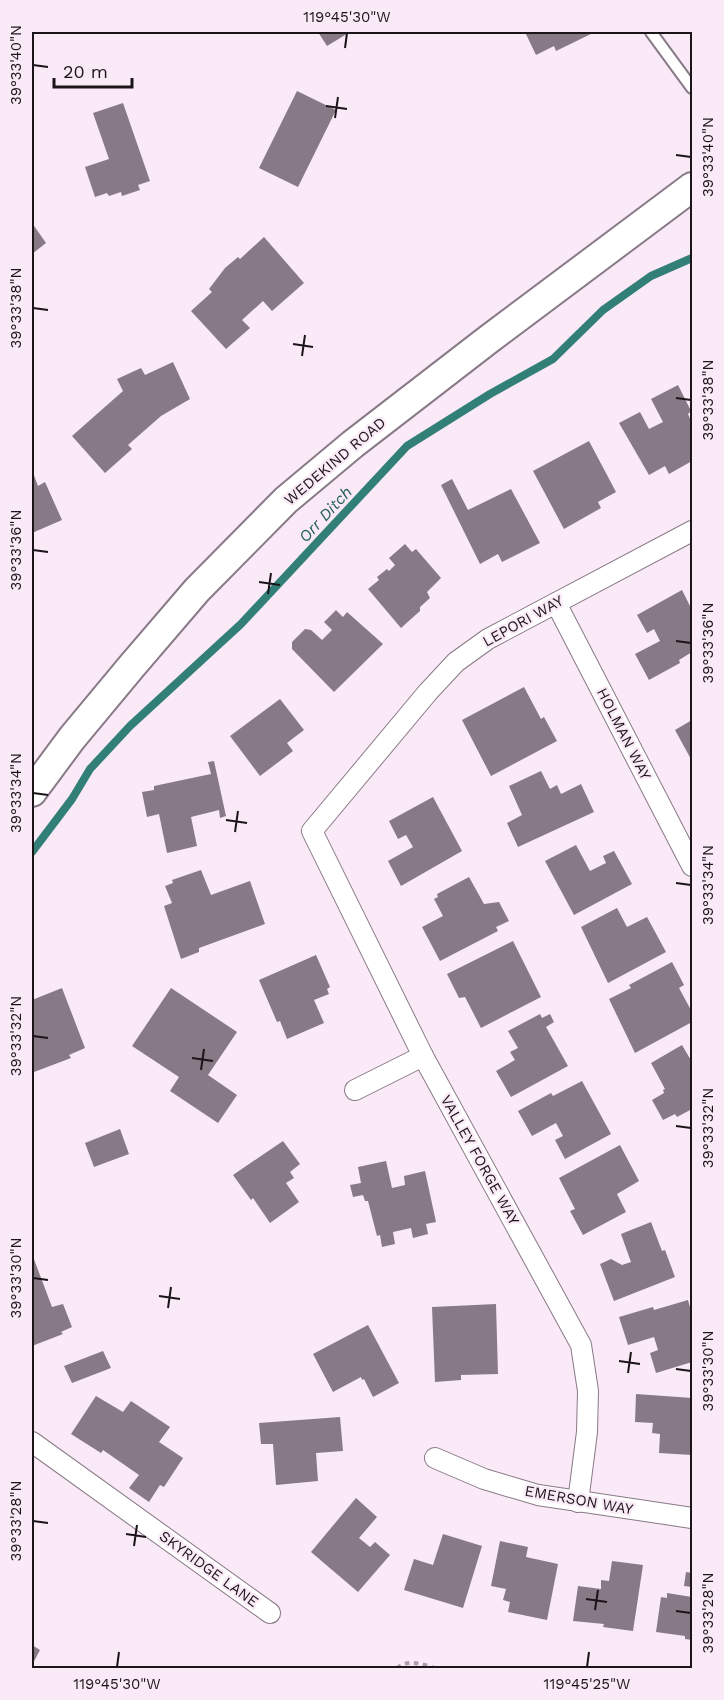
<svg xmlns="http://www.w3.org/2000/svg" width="724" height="1700" viewBox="0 0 724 1700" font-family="'Work Sans',sans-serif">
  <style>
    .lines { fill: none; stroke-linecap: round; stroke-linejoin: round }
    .stream { stroke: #327f78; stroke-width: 8 }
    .building { fill: #887986 }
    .lane-casing { stroke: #897a87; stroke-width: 14 }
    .street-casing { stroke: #897a87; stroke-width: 22 }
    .secondary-casing { stroke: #897a87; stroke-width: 32 }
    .path { stroke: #ab9ea9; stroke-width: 4; stroke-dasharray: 4.5 4.5; stroke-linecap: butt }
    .lane { stroke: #fff; stroke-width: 10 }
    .street { stroke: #fff; stroke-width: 20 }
    .secondary { stroke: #fff; stroke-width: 28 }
    .ticks { fill: none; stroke: #1b151a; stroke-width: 2 }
    .labels { text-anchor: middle; stroke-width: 4.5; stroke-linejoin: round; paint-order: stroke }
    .street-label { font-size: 15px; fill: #1b151a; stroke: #fae9f7 }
    .water-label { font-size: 16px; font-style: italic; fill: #215e57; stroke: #fae9f7 }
    .neatline { fill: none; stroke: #1b151a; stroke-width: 2 }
    .ticks-label { font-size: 15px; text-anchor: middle; fill: #1b151a }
  </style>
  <rect width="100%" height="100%" fill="#fae9f7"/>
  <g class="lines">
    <path class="stream" d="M32,852L72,799L90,769L130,726L241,624L407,446L490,394L553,359L603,310L651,276L692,258"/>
  </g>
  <g class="building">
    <path d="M318,32H350L327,46Z"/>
    <path d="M525,32H595L556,51L554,46L536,55Z"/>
    <path d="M297,91L336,110L298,187L259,168Z"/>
    <path d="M123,103L150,181L138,185L140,190L122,196L121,192L109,196L107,193L95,197L85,167L109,159L93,113Z"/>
    <path d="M32,223L46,243L32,254Z"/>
    <path d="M264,237L304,283L272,311L263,301L242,320L250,328L226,349L191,311L212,292L209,289L225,268L238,257L240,259Z"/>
    <path d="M173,362L190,399L161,416L128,445L132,449L105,473L72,436L123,391L117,379L141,368L145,375Z"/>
    <path d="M678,385L691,411L688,414L692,423V461L669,474L665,466L649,475L619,423L640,412L649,429L663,422L651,399Z"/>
    <path d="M589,441L616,492L598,502L601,508L564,529L533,471Z"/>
    <path d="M32,470L38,486L45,482L62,520L32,533Z"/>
    <path d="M452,479L468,510L511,489L540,543L502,562L498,554L480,564L441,485Z"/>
    <path d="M405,544L412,552L416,549L441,578L427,592L430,598L420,607V611L401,628L368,589L379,580L377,577L387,569L389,571L395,565L389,558Z"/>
    <path d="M682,590L692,610V652L679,660L680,663L649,680L635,654L660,641L654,629L647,633L637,615Z"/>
    <path d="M336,610L343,617L347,612L383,644L334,692L292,649V642L305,629L311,630L322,640L332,630L324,622Z"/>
    <path d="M524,687L541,719L544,717L557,741L491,776L462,720Z"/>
    <path d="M280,699L304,730L287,743L293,751L260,776L230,736Z"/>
    <path d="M692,720V761L675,730Z"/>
    <path d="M214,761L226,816L220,818L219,810L191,817L197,846L167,853L159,814L147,817L142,792L154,790V786L211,774L208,762Z"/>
    <path d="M541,771L550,789L557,785L561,794L581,784L594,812L518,847L507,823L522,815L509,786Z"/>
    <path d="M433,797L462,851L401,886L388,861L413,847L406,835L398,839L389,821Z"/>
    <path d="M576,845L590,871L606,863L603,856L614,851L632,884L574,915L545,861Z"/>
    <path d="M201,870L211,895L250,881L265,924L199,948V952L181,959L164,906L172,903L165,886L173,883L172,880Z"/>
    <path d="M469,877L484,904L499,902L509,921L496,927L498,931L440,961L422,927L443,916L434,899L438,897L437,894Z"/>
    <path d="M617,908L627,927L647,917L666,952L608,983L581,927Z"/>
    <path d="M513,941L541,997L481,1028L465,997L459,998L447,974Z"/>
    <path d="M316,955L330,987L327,989L329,994L314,1000L324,1023L287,1039L280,1021L277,1022L259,980Z"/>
    <path d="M672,962L684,985L679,988L692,1012V1022L635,1053L609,999L631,988L629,985Z"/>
    <path d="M62,988L85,1048L69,1055L71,1058L34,1072L33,1068H32V1000Z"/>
    <path d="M171,988L237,1032L208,1075L237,1095L218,1123L170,1091L179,1077L132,1046Z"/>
    <path d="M540,1014L542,1018L550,1014L554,1022L546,1027L568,1066L511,1097L496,1071L515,1060L510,1052L518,1048L508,1031Z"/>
    <path d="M682,1045L692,1062V1109L677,1117L675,1114L663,1120L652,1100L664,1093L663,1090L665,1089L651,1063Z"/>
    <path d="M582,1081L611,1134L565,1159L555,1140L563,1136L556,1123L532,1136L518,1111L551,1093L553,1096Z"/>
    <path d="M120,1129L129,1154L94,1167L85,1143Z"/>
    <path d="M283,1141L300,1164L290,1172L294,1178L286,1183L299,1202L270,1223L253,1198L251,1200L233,1175Z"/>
    <path d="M620,1145L639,1181L617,1194L626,1212L583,1235L570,1211L575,1209L559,1178Z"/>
    <path d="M386,1161L392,1188L405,1185L404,1176L425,1171L436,1222L426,1224L428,1234L413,1238L411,1228L393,1232L395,1244L382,1247L380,1235L377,1236L368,1201H365L363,1195L353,1197L350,1185L361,1183L358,1167Z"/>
    <path d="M651,1222L662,1251L665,1250L675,1277L614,1301L600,1264L611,1259L622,1265L631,1262L621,1234Z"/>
    <path d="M32,1254L52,1307L63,1304L72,1327L61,1332L63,1334L32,1346Z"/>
    <path d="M688,1300L692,1315V1362L656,1373L650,1353L658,1350L654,1337L628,1345L619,1317L653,1307L654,1310Z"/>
    <path d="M496,1304L498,1374L461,1375V1380L435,1382L432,1307Z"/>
    <path d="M368,1325L399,1383L373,1397L364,1379L362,1380L361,1377L333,1392L313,1354Z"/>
    <path d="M103,1351L111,1368L72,1383L64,1366Z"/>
    <path d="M636,1394L692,1398V1455L659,1453L660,1434L652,1433L653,1423L635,1422Z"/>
    <path d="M96,1396L123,1412L131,1401L170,1427L159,1442L183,1458L164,1487L160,1485L149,1502L129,1488L139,1475L103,1450L101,1453L71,1434Z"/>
    <path d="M340,1417L343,1451L316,1453L318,1481L276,1485L273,1444H261L259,1423Z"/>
    <path d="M356,1498L377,1517L359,1538L370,1547L375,1542L390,1555L358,1592L311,1552Z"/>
    <path d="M443,1534L482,1546L463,1608L404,1590L414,1559L433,1565Z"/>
    <path d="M500,1541L528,1547L526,1557L558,1564L547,1620L508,1612L510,1602L503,1600L506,1589L491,1586Z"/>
    <path d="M612,1561L643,1565L633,1631L603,1627L604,1624L573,1621L578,1586L601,1589V1580L609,1581Z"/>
    <path d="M686,1572L692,1573V1587L684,1586Z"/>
    <path d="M667,1593L692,1597V1640L685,1639V1636L656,1632L661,1597L667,1598Z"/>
    <path d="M32,1645L40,1650L32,1665Z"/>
  </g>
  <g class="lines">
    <g class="lane-casing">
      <path id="lane" d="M651,32L692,88"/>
    </g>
    <g class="street-casing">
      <g id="street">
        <path d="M556,603L692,866"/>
        <path d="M355,1090L423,1056"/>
        <path d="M32,1442L270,1613"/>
        <path d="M435,1458L484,1479L538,1495L692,1518"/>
        <path d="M578,1502L587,1432L588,1391L581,1345L423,1056L312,831L428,692L456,662L488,639L692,531"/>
      </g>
    </g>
    <g class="secondary-casing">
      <path id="secondary" d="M32,792L72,738L131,667L197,590L286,500L353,444L489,339L692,187"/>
    </g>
    <path class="path" d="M397,1668C408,1659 422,1664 434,1668"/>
    <use href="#lane" class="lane"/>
    <use href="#street" class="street"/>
    <use href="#secondary" class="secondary"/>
  </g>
  <path class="ticks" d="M345,48L347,33M33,65L48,67M326,106L347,109M335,118L338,97M676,155L691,157M33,308L48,310M293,344L313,347M302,356L305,335M676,398L691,400M33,550L48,552M259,582L280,585M268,594L271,573M676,641L691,643M33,793L48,795M226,820L247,823M235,832L238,811M676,883L691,885M33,1036L48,1038M192,1058L213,1061M201,1070L204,1049M676,1126L691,1128M33,1278L48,1280M159,1296L180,1299M168,1308L171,1287M619,1361L640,1364M676,1369L691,1371M628,1373L631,1352M33,1521L48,1523M126,1534L146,1537M134,1546L137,1525M586,1599L607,1602M595,1610L598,1590M676,1611L691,1613M117,1667L119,1652M587,1667L589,1652"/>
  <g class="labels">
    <g class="street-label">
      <text transform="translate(335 461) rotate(-40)" y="5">WEDEKIND ROAD</text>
      <text transform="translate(523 621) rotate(-29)" y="5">LEPORI WAY</text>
      <text transform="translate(624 734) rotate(63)" y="5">HOLMAN WAY</text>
      <text transform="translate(480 1160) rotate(61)" y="5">VALLEY FORGE WAY</text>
      <text transform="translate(579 1500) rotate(10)" y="5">EMERSON WAY</text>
      <text transform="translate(209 1569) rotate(36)" y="5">SKYRIDGE LANE</text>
    </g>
    <g class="water-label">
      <text transform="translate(325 514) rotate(-47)" y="6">Orr Ditch</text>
    </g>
  </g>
  <rect width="724" height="1700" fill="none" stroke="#fae9f7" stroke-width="66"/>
  <path d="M54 78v9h78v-9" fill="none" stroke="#1b151a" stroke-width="3"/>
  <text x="63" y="78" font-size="18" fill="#1b151a" stroke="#fae9f7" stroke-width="4.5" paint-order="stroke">20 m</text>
  <rect x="33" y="33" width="658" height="1634" class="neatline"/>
  <g class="ticks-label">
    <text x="347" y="22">119°45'30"W</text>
    <text transform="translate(16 65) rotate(-90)" y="5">39°33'40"N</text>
    <text transform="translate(708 157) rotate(-90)" y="5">39°33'40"N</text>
    <text transform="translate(16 308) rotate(-90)" y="5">39°33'38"N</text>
    <text transform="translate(708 400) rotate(-90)" y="5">39°33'38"N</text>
    <text transform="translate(16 550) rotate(-90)" y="5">39°33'36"N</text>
    <text transform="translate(708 643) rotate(-90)" y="5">39°33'36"N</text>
    <text transform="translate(16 793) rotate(-90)" y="5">39°33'34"N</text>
    <text transform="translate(708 885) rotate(-90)" y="5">39°33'34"N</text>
    <text transform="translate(16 1036) rotate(-90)" y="5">39°33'32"N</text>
    <text transform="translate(708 1128) rotate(-90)" y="5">39°33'32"N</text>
    <text transform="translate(16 1278) rotate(-90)" y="5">39°33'30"N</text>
    <text transform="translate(708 1371) rotate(-90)" y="5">39°33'30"N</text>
    <text transform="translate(16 1521) rotate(-90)" y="5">39°33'28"N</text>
    <text transform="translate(708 1613) rotate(-90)" y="5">39°33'28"N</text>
    <text x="117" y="1689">119°45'30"W</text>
    <text x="587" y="1689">119°45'25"W</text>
  </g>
</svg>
